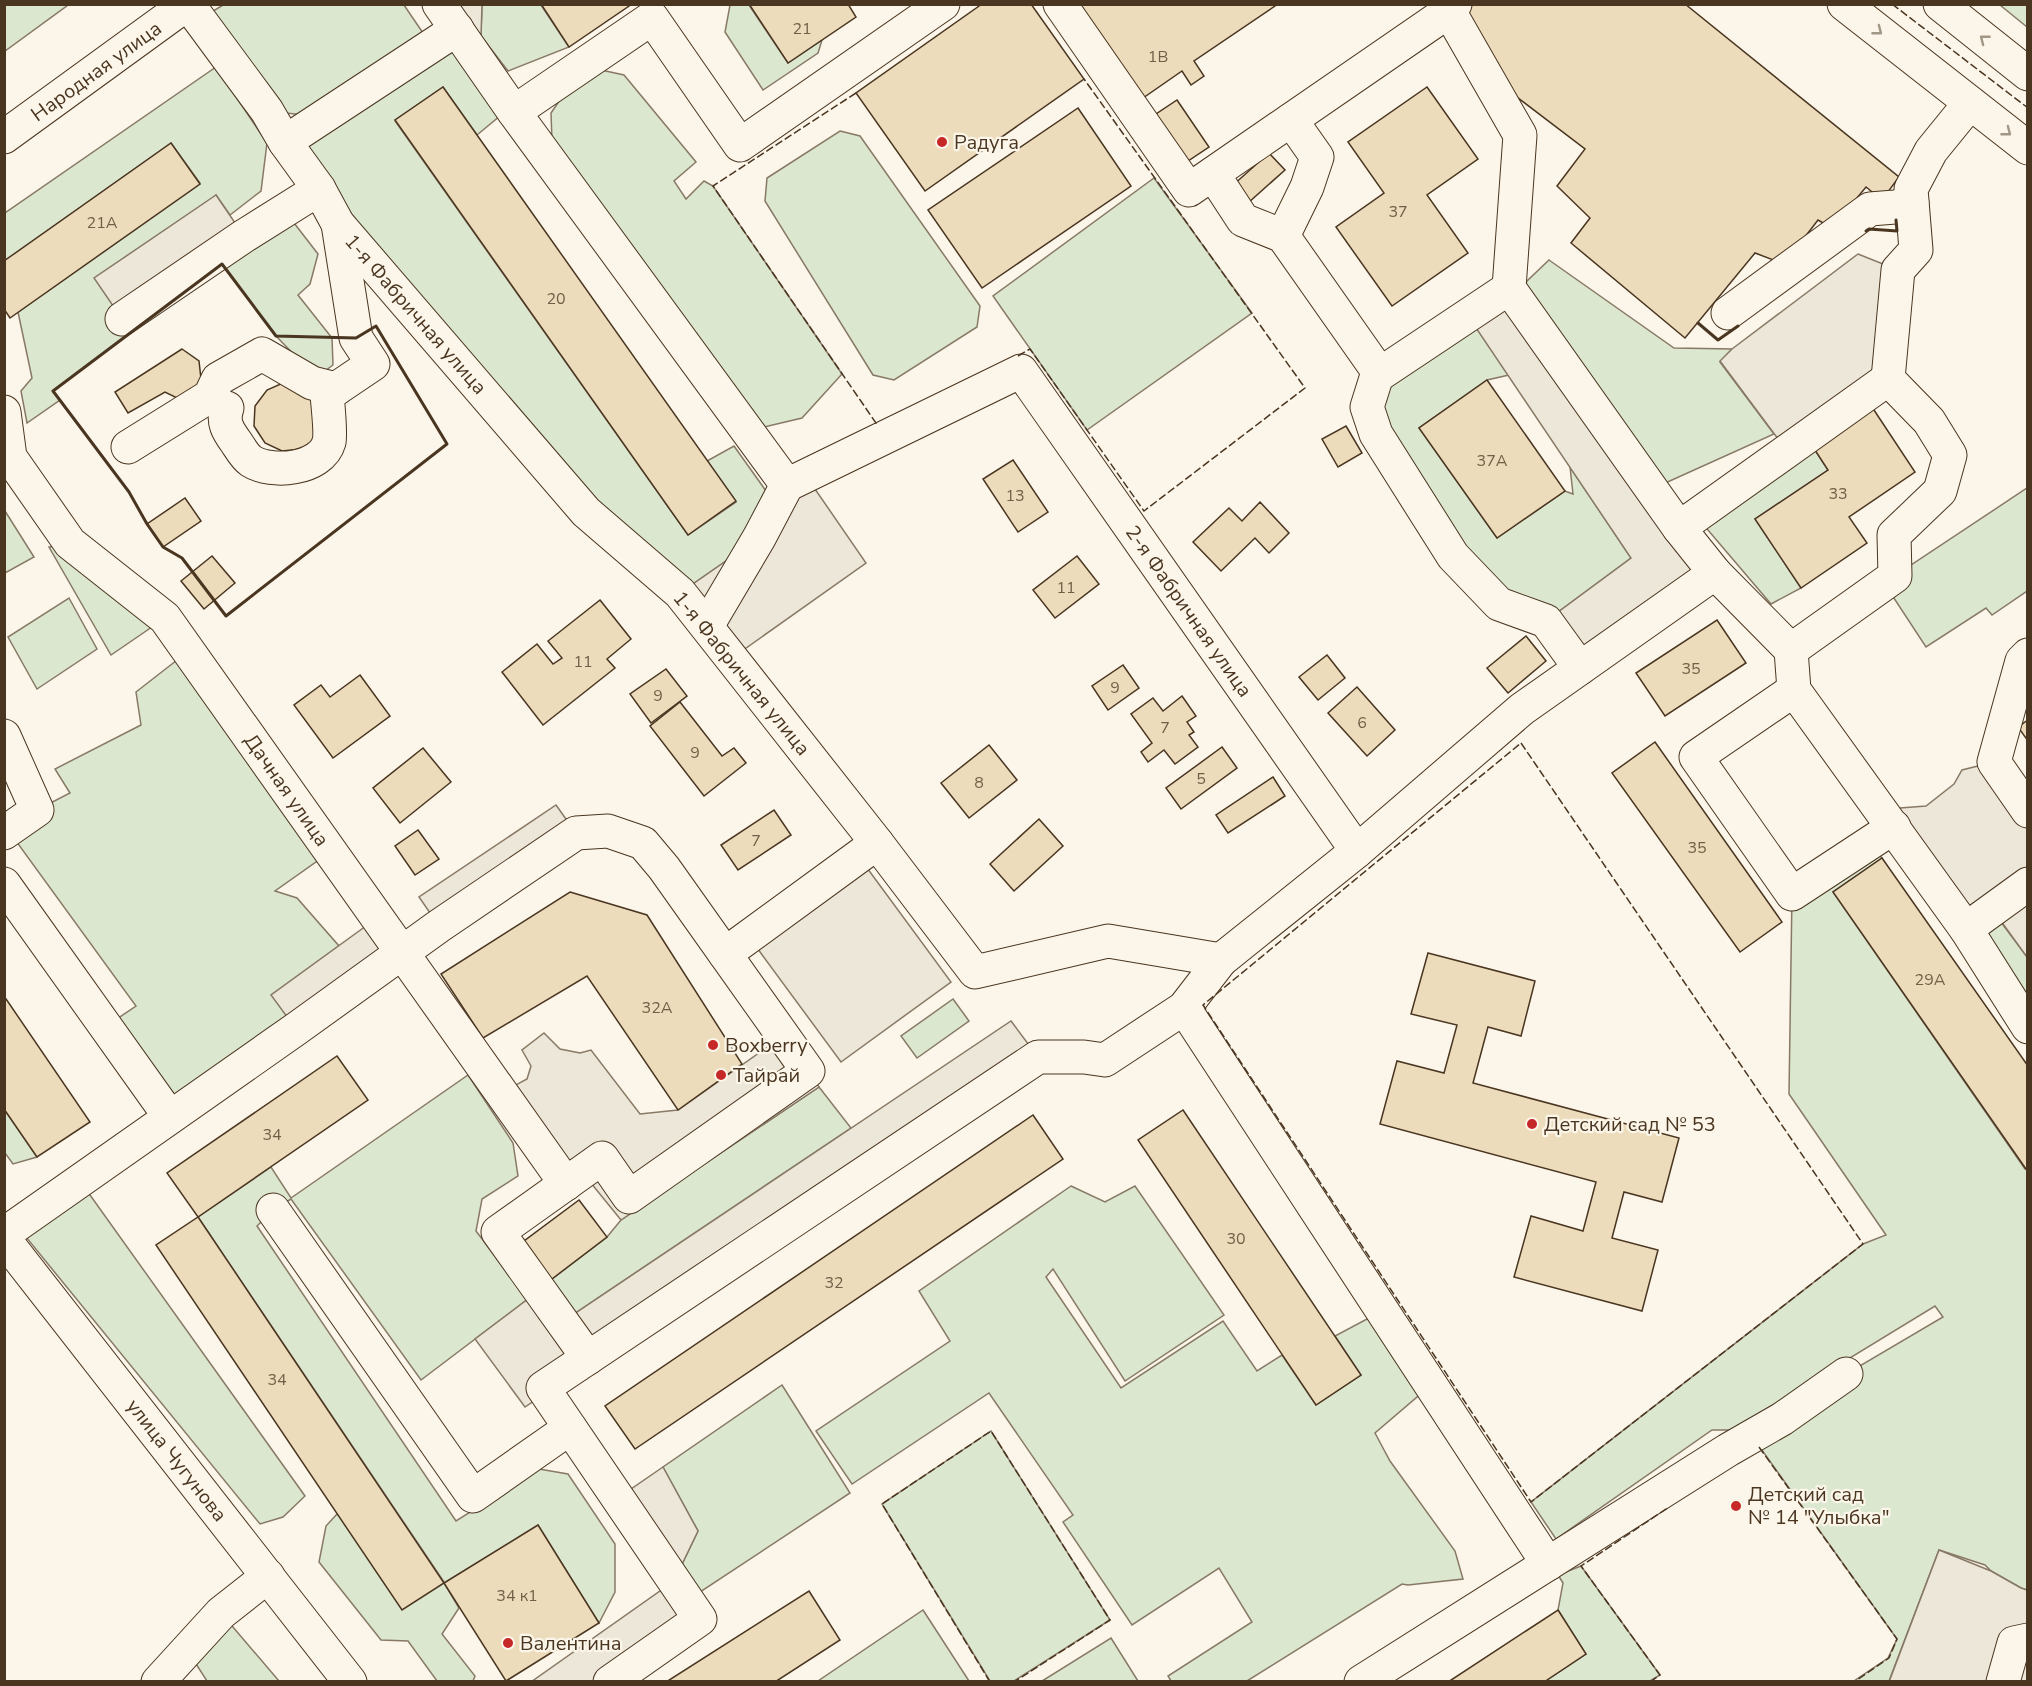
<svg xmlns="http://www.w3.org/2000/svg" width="2032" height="1686" viewBox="0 0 2032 1686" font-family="'Nunito Sans',sans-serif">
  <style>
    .green { fill: #dce7d0; stroke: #887966; stroke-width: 1.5 }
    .parking { fill: #ede7d9; stroke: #887966; stroke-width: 1.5 }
    .building { fill: #ecdcbc; stroke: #4a3520; stroke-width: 1.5 }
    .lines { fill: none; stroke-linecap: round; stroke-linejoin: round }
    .minor-casing { stroke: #4a3520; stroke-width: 35 }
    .major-casing { stroke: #4a3520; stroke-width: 35 }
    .minor { stroke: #fbf6e9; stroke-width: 33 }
    .major { stroke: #fbf6e9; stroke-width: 33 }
    .fence { stroke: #4a3520; stroke-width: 1.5; stroke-dasharray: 8 3; stroke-linecap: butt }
    .wall { stroke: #4a3520; stroke-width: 3 }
    .oneway { stroke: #a29684 }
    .poi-dot { fill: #c62828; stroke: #fbf6e9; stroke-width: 2 }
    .labels { text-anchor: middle; stroke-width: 4.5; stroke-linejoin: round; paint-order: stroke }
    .number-label { font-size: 16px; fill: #725f47 }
    .street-label { font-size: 20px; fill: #4a3520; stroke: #fbf6e9 }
    .poi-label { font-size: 20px; fill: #4a3520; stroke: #fbf6e9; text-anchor: start }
  </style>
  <rect width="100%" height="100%" fill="#fbf6e9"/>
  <g class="green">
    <path d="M5,4H68V5L5,51Z"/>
    <path d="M223,5H404L423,33L445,37L501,115L477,135L443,87L395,121L688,535L736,502L707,461L734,446L776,505L759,538L680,593L586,512L285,142L324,117L267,111L200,19Z"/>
    <path d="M482,5H541L569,47L508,71L481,36Z"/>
    <path d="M730,5H749L788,63L822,40L818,53L763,90L725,32Z"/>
    <path d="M2000,5H2027V27Z"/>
    <path d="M216,67L267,143L261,191L230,215L216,195L122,319L130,333L53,391L60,400L27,423L21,391L32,378L18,312L200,183L171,143L5,261V213Z"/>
    <path d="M601,70L624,75L696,162L674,181L686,199L704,181L713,186L842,374L802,418L747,431L552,141L551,113L564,94Z"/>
    <path d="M840,131L860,136L980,306L977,327L894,380L873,375L765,201L767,178Z"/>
    <path d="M1154,178L1252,313L1087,430L993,296Z"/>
    <path d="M284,210L318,254L310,284L298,295L332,338L333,365L322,373L310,371L276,336L222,264Z"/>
    <path d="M1549,260L1674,348L1732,349L1720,362L1774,434L1652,489L1518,301L1527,281Z"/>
    <path d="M1468,315L1509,375L1487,380L1419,428L1497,538L1565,491L1573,494L1570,467L1631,558L1546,621L1499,604L1376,434L1378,372Z"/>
    <path d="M1813,447L1828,470L1755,519L1801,588L1771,604L1696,516Z"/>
    <path d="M2027,488V591L1992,615L1986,608L1926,647L1884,583Z"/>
    <path d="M5,511L34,557L5,573H4Z"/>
    <path d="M70,543L165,618L111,655L49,547Z"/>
    <path d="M69,598L97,649L37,689L8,637Z"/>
    <path d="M181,657L330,852L275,891L297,898L339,946L272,995L296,1029L170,1117L105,1027L136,1006L8,830L37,810L70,793L55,769L141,725L136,692Z"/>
    <path d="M1867,844L1882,858L1833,892L2025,1169L2027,1168V1590L2021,1588L1991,1571L1985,1565L1939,1550L1889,1681H1854L1888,1658L1897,1639L1759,1446L1846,1374L1943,1317L1935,1306L1732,1430H1712L1556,1539L1531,1502L1863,1244L1886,1235L1789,1094L1792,894Z"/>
    <path d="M1992,910L2027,957V1027L1966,929Z"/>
    <path d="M953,999L969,1021L917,1058L901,1036Z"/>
    <path d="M468,1075L513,1143L518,1176L482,1199L476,1231L528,1299L421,1380L291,1199L273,1210L257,1226L456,1521L539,1469L568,1474L615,1544V1592L599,1623L538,1525L444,1583L459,1608L442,1634L475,1676L473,1681H437L408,1641L381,1640L319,1562L326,1526L337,1514L444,1582L198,1217L271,1167L291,1198Z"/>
    <path d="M819,1087L851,1128L562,1322L548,1282L607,1237L621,1220Z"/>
    <path d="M4,1109L37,1157L13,1164L5,1153Z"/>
    <path d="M80,1181L305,1496L283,1517L260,1524L17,1226Z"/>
    <path d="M1071,1186L1105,1202L1135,1186L1224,1315L1125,1381L1053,1269L1046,1277L1121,1388L1223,1321L1257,1371L1282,1355L1316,1405L1361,1375L1335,1336L1382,1311L1431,1385L1375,1433L1390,1461L1455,1551L1463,1579L1408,1585L1402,1584L1247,1681H1171L1168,1676L1252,1622L1219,1568L1132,1625L1063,1522L1073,1515L989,1393L852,1484L816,1431L950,1341L919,1291Z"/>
    <path d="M782,1385L850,1493L688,1600L674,1581L698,1531L663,1467Z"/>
    <path d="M991,1431L1110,1620L1014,1681H990L882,1504Z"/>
    <path d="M1581,1566L1660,1675L1650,1681L1544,1682L1586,1654L1558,1610L1563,1583L1558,1575Z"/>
    <path d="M923,1610L969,1681H818Z"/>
    <path d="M221,1613L279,1681H207L187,1650Z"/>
    <path d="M1111,1638L1138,1681H1042Z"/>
  </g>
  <g class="parking">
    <path d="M440,5H482L481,36L468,46Z"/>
    <path d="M216,195L244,236L122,319L94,278Z"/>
    <path d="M1858,254L1898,270L1888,379L1787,451L1720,361L1732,349Z"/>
    <path d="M1509,288L1715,573L1580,668L1546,621L1631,558L1468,316Z"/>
    <path d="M806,476L866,563L732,658L680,593L759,538Z"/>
    <path d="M1994,762L2027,811V957L1993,910L1966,929L1887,818L1900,808L1926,806L1954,784L1962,770Z"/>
    <path d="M556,805L576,833L439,926L419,897Z"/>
    <path d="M859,857L951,982L841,1062L749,937Z"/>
    <path d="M377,918L402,952L296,1029L271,995Z"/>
    <path d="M1011,1021L1038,1057L525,1407L475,1339L528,1299L562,1322Z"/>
    <path d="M544,1033L560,1049L580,1053L591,1050L640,1114L678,1110L783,1036L819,1087L621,1220L582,1172L566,1184L501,1093L527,1079L531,1066L522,1050Z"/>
    <path d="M663,1467L698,1531L674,1581L700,1619L610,1681L531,1682L674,1581L618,1498Z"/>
    <path d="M1939,1550L1991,1571L2021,1588L2027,1590V1681L1889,1682Z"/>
  </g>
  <g class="building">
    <path d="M541,4H632L569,47Z"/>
    <path d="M749,4H848L856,17L788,63Z"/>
    <path d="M982,4H1031L1084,79L925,191L856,93Z"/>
    <path d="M1079,4H1278L1194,61L1204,76L1191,85L1182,71L1143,98Z"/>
    <path d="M1473,4H1685L1899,177L1882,200L1866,187L1832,228L1818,220L1784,264L1755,253L1685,338L1571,243L1590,218L1557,186L1585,149L1505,88L1465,14Z"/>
    <path d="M443,87L736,501L688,535L395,120Z"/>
    <path d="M1427,87L1478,159L1427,195L1468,253L1392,306L1336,227L1384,193L1348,142Z"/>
    <path d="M1177,100L1209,147L1179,167L1147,120Z"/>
    <path d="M1078,108L1131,186L982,288L928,210Z"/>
    <path d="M171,143L200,184L10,318L4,309V261Z"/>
    <path d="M1269,153L1285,170L1248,203L1232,186Z"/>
    <path d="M182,349L199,361L201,379L194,393L177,398L165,392L128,413L115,392Z"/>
    <path d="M1487,380L1565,491L1497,538L1419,428Z"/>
    <path d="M285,382L319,399L317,437L302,449L282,451L265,443L254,426L255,406L267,390Z"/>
    <path d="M1872,407L1915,472L1849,517L1867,543L1801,588L1755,519L1828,470L1813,447Z"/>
    <path d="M1346,426L1362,453L1338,467L1322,439Z"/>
    <path d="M1013,460L1048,512L1018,532L983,479Z"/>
    <path d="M185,498L201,521L163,547L147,524Z"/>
    <path d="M1260,502L1289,533L1269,553L1255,538L1221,571L1193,542L1229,508L1242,521Z"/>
    <path d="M212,556L235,583L204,609L181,581Z"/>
    <path d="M1077,556L1099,584L1055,618L1033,590Z"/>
    <path d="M600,600L631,639L607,659L615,668L543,725L502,672L537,644L553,664L562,658L548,641Z"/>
    <path d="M1717,620L1746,663L1665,716L1636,673Z"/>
    <path d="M1526,636L1546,661L1508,693L1487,668Z"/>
    <path d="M1327,655L1345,678L1318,700L1299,677Z"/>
    <path d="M1123,665L1139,688L1108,710L1092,686Z"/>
    <path d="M666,669L687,696L651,723L630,694Z"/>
    <path d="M360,675L390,716L333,758L294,705L321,685L330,697Z"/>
    <path d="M1357,687L1395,730L1367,756L1328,713Z"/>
    <path d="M1182,696L1196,716L1187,722L1194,732L1189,735L1198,747L1175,764L1164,750L1148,762L1141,752L1152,743L1131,714L1153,698L1163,711Z"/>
    <path d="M680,702L722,756L734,748L746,763L704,796L650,726Z"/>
    <path d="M2028,720V741L2018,727Z"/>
    <path d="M1655,742L1782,922L1740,952L1612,773Z"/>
    <path d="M989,745L1017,780L969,818L941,783Z"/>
    <path d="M1222,747L1237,768L1181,809L1166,788Z"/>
    <path d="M423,748L451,782L400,823L373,788Z"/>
    <path d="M1273,777L1285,796L1228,833L1216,815Z"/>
    <path d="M774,810L791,835L738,870L721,845Z"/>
    <path d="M1039,819L1063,846L1014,891L990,864Z"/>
    <path d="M418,830L439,859L415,875L395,846Z"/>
    <path d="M1882,858L2028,1066V1168L2026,1169L1833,892Z"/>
    <path d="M570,892L647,915L742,1064L678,1110L587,976L483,1038L441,974Z"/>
    <path d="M1428,953L1535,981L1521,1036L1488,1027L1473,1083L1679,1138L1662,1202L1624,1192L1612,1238L1658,1250L1642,1311L1514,1277L1531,1216L1583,1231L1596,1182L1380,1124L1397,1061L1444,1073L1457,1025L1411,1014Z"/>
    <path d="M4,996L90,1122L37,1157L4,1109Z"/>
    <path d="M337,1056L368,1100L198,1217L167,1173Z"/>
    <path d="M1183,1110L1361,1375L1316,1405L1138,1140Z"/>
    <path d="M1033,1115L1063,1159L635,1449L605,1406Z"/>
    <path d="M579,1200L607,1237L548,1282L520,1244Z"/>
    <path d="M198,1217L444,1583L402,1610L156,1245Z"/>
    <path d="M538,1525L599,1623L506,1681L444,1583Z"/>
    <path d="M809,1591L840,1640L775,1682H666Z"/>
    <path d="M1558,1610L1586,1654L1544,1682H1448Z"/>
  </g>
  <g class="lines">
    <g class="minor-casing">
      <g id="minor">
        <path d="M188,4L267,111L285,142L319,189L338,224L586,512L680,593L877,843L975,972L1108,941L1221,960L1184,1008L1105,1060L1084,1057H1038L543,1388L700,1619L610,1682"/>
        <path d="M439,4L514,112L787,485"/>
        <path d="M1060,4L1189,190L1449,11L1455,4"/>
        <path d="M1449,11L1520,135L1509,288L1679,528"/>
        <path d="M514,112L652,18L740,145L943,4"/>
        <path d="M285,142L457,29"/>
        <path d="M1213,174L1243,220L1283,236L1380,374L1509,288"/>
        <path d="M1283,236L1307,187L1317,157L1291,120"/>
        <path d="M1728,313L1870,209L1895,207L1912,203"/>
        <path d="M122,319L244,236L319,189"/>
        <path d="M1378,372L1367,407L1376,434L1453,556L1499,604L1546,621L1580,668"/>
        <path d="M1888,379L1679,528L1715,573L1791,650L1794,690L1966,929L2028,1027"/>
        <path d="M227,408C222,422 228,431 236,442C240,448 245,457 251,461C271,474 321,470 329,442C331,434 328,405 327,395L373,364L356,338L338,224"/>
        <path d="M4,412L10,457L70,543L165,618L566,1184"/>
        <path d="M128,447L210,396L218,379L262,354L312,383L336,389"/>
        <path d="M707,626L759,538L787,485L1021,371L1357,851"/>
        <path d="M1791,650L1895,576L1894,535L1940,491L1950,455L1929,421L1888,379L1898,270L1916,250L1911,189L1931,151L1970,103"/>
        <path d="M2028,655L2022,661L1994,762L2028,811"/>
        <path d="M1794,690L1696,757L1792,894L1894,827"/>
        <path d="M4,736L37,810L4,833"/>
        <path d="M4,884L170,1117"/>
        <path d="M1966,929L2028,884"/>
        <path d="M725,954L877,843"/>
        <path d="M1221,960L1357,851L1522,709L1715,573"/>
        <path d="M1184,1008L1548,1564"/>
        <path d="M273,1210L473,1496L570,1428"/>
        <path d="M4,1234L296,1029L439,926L576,833L608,831L643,843L664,868L808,1071L629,1197L602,1158L498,1232L588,1358"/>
        <path d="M158,1682L221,1613L268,1576"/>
        <path d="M1361,1682L1728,1450L1782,1419L1846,1374"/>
        <path d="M2003,1682L2014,1643L2028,1640"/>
      </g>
    </g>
    <g class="major-casing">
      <g id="major">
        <path d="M1844,4L2028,148"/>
        <path d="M1940,4L2028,74"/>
        <path d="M4,137L187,4"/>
        <path d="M4,1239L350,1682"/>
      </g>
    </g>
    <use href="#minor" class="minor"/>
    <use href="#major" class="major"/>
    <g class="fence">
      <path d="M1892,4L2028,108"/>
      <path d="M856,93L713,186L878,426"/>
      <path d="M1018,356L1030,349L1144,511L1305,388L1084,79"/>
      <path d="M1521,743L1863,1244L1531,1502L1203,1005Z"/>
      <path d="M1759,1447L1897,1639L1889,1658L1854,1682"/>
      <path d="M990,1682L882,1504L991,1431L1110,1620L1014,1682"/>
      <path d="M1650,1682L1660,1675L1581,1566L1669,1507"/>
    </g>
    <g class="wall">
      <path d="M1866,231L1869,229L1897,231L1896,220"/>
      <path d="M222,264L276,336L356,338L376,326L447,444L226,616L182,558L163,547L147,524L129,492L53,391Z"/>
      <path d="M1698,323L1718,340L1738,326"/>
    </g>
  </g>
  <defs><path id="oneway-chevron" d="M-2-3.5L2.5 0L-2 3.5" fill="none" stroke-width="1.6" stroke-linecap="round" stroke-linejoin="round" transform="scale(1.5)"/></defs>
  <g class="oneway">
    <use href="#oneway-chevron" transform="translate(1878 31) rotate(38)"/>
    <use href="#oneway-chevron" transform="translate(1984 39) rotate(-142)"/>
    <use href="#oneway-chevron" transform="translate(2007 132) rotate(38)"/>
  </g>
  <g class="poi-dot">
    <circle cx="942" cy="142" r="6"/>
    <circle cx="713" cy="1045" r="6"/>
    <circle cx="721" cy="1075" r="6"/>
    <circle cx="1532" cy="1124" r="6"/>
    <circle cx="1736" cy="1506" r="6"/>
    <circle cx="508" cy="1643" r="6"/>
  </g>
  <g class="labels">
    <g class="number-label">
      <text x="802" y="34">21</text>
      <text x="1158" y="62">1В</text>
      <text x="1398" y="217">37</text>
      <text x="102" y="228">21А</text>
      <text x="556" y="304">20</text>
      <text x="1492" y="466">37А</text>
      <text x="1838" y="499">33</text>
      <text x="1015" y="501">13</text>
      <text x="1066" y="593">11</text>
      <text x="583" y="667">11</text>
      <text x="1691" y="674">35</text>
      <text x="1115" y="693">9</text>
      <text x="658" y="701">9</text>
      <text x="1362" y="728">6</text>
      <text x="1165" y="733">7</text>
      <text x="695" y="758">9</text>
      <text x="1201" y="784">5</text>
      <text x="979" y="788">8</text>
      <text x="756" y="846">7</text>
      <text x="1697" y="853">35</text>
      <text x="1930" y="985">29А</text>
      <text x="657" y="1013">32А</text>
      <text x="272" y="1140">34</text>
      <text x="1236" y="1244">30</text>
      <text x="834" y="1288">32</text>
      <text x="277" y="1385">34</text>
      <text x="517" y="1601">34 к1</text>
    </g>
    <g class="street-label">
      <text transform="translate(96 71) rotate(-36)" y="7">Народная улица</text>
      <text transform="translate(416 314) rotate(49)" y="7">1-я Фабричная улица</text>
      <text transform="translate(1189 611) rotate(55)" y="7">2-я Фабричная улица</text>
      <text transform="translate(742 673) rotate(51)" y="7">1-я Фабричная улица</text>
      <text transform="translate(287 790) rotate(55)" y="7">Дачная улица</text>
      <text transform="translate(177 1460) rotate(52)" y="7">улица Чугунова</text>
    </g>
    <g class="poi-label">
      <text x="954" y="149">Радуга</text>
      <text x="725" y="1052">Boxberry</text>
      <text x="733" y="1082">Тайрай</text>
      <text x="1544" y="1131">Детский сад № 53</text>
      <text x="1748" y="1501">Детский сад<tspan x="1748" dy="23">№ 14 "Улыбка"</tspan></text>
      <text x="520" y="1650">Валентина</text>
    </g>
  </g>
  <rect width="2032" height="1686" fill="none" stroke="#4a3520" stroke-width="12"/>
</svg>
